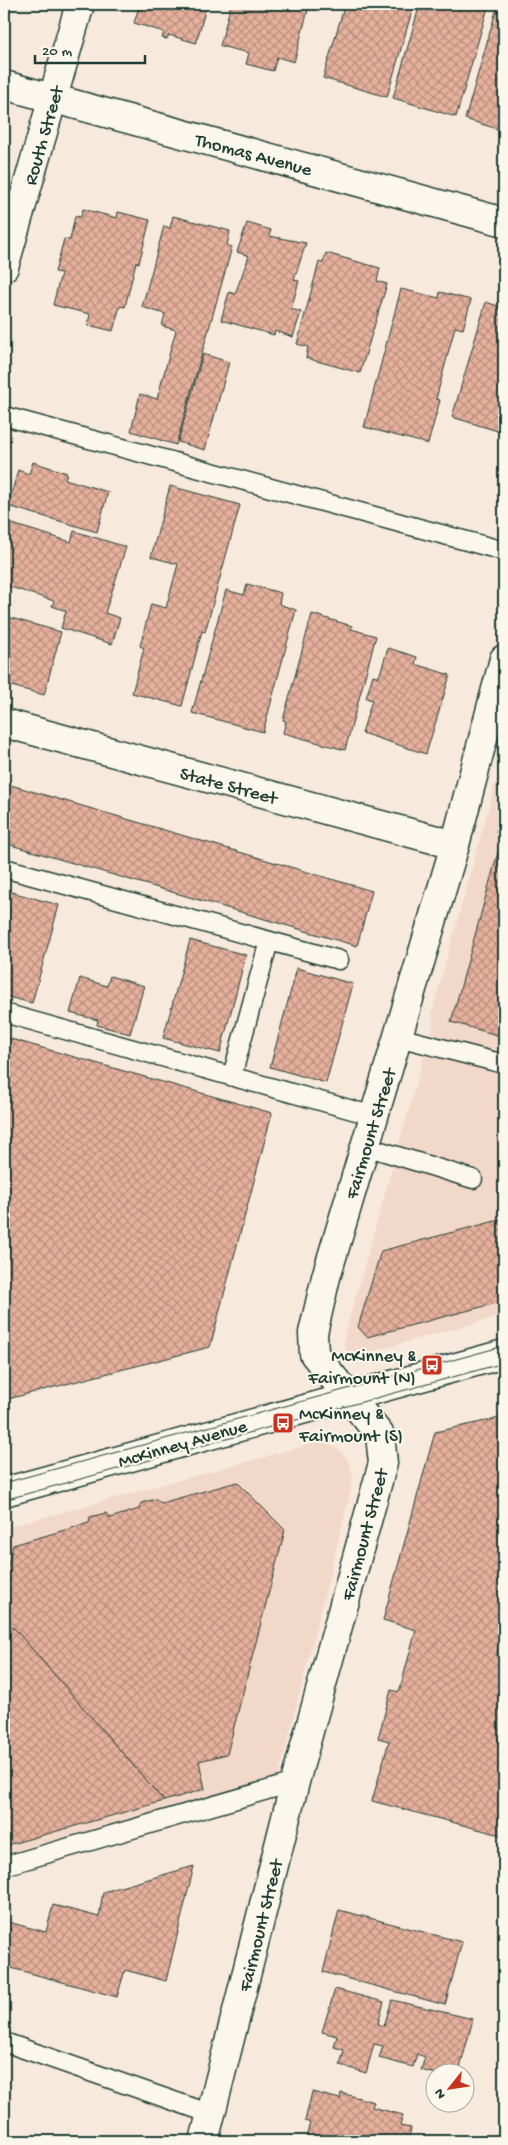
<svg xmlns="http://www.w3.org/2000/svg" width="508" height="2145" viewBox="0 0 508 2145" font-family="'Gochi Hand',sans-serif">
  <style>
    .built { fill: #f2d8c9 }
    .building { fill: url(#building-cross-hatch); stroke: #1f3d34 }
    .lines { fill: none; stroke-linecap: round; stroke-linejoin: round }
    .service-casing { stroke: #1f3d34; stroke-width: 21 }
    .minor-casing { stroke: #1f3d34; stroke-width: 31 }
    .tertiary-casing { stroke: #1f3d34; stroke-width: 31 }
    .service { stroke: #fbf7ec; stroke-width: 18 }
    .minor { stroke: #fbf7ec; stroke-width: 28 }
    .tertiary { stroke: #fbf7ec; stroke-width: 28 }
    .tram { stroke: #1f3d34; stroke-width: 1 }
    .labels { text-anchor: middle; stroke-width: 4; stroke-linejoin: round; paint-order: stroke }
    .street-label { font-size: 19px; fill: #1f3d34; stroke: #fbf7ec }
    .poi-label { font-size: 19px; fill: #1f3d34; stroke: #fbf7ec; text-anchor: end }
  </style>
  <defs>
    <pattern id="building-cross-hatch" width="8" height="8" patternUnits="userSpaceOnUse" patternTransform="scale(1.25)"><rect width="8" height="8" fill="#e6b09c"/><path d="M0 0l8 8M0 8l8-8" fill="none" stroke="#ba9080"/></pattern>
  </defs>
  <rect width="100%" height="100%" fill="#f7e9dc"/>
  <filter id="ink" filterUnits="userSpaceOnUse"><feTurbulence type="fractalNoise" baseFrequency=".02" numOctaves="2"/><feDisplacementMap in="SourceGraphic" scale="10" xChannelSelector="R" yChannelSelector="G"/><feConvolveMatrix kernelMatrix="1 2 1 2 8 2 1 2 1" color-interpolation-filters="sRGB"/></filter>
  <g filter="url(#ink)">
    <g class="built">
      <path d="M504,753V1315L359,1355L351,1354L347,1351L344,1342L345,1334L433,1025L432,1012Z"/>
      <path d="M322,1441L340,1450L348,1461L353,1473L350,1494L278,1779L4,1854V1528Z"/>
    </g>
    <g class="building">
      <path d="M140,4H207L196,43L169,35L167,39L162,38L164,32L134,23Z"/>
      <path d="M231,4H306L304,9L308,10L294,62L277,57L273,71L246,64L249,53L220,46Z"/>
      <path d="M345,4H414L387,97L323,78Z"/>
      <path d="M420,4H489L456,117L393,98Z"/>
      <path d="M498,4H504V131L465,119Z"/>
      <path d="M83,209L117,218L118,212L150,220L139,263L136,262L125,307L120,306L113,331L88,325L90,314L53,305L61,273L55,272L64,239L70,240L75,216L81,217Z"/>
      <path d="M173,216L230,231L227,245L232,247L176,445L131,431L140,394L157,399L176,330L162,326L165,314L142,307L164,226L170,228Z"/>
      <path d="M247,223L271,230L269,236L306,243L294,280L299,281L291,309L301,312L293,337L275,331L274,335L221,320L229,292L235,294L249,256L237,252Z"/>
      <path d="M326,253L380,268L377,281L387,284L360,373L306,358L308,347L297,344L319,262L323,263Z"/>
      <path d="M401,289L439,298L440,292L471,300L463,329L455,327L436,399L440,400L428,444L364,427Z"/>
      <path d="M486,302L504,308V433L452,417Z"/>
      <path d="M203,354L229,362L205,450L178,442Z"/>
      <path d="M33,462L67,473L65,479L108,492L97,532L8,506L18,470L29,474Z"/>
      <path d="M170,486L240,505L205,632L202,631L182,706L132,693L144,648L140,646L151,604L166,608L178,564L151,557Z"/>
      <path d="M9,523L71,542L74,531L126,547L105,613L120,618L112,644L61,628L66,611L52,606L54,601L4,585V534Z"/>
      <path d="M247,584L281,593L279,604L296,610L263,732L192,713L226,590L244,595Z"/>
      <path d="M312,614L352,626L351,629L376,636L345,750L283,733L286,721L283,720Z"/>
      <path d="M4,616L61,632L44,695L4,684Z"/>
      <path d="M388,648L417,657L415,664L450,675L426,754L362,733L372,700L366,698L373,675L379,677Z"/>
      <path d="M4,783L372,891L357,946L4,843Z"/>
      <path d="M504,801V1037L451,1022L503,834L496,832Z"/>
      <path d="M4,890L59,905L32,1003L4,996Z"/>
      <path d="M190,940L246,955L220,1053L163,1038Z"/>
      <path d="M297,968L353,984L326,1083L270,1067Z"/>
      <path d="M110,976L144,986L130,1034L97,1025L98,1020L70,1013L80,978L107,986Z"/>
      <path d="M4,1037L272,1113L210,1347L4,1400Z"/>
      <path d="M503,1219L504,1301L367,1337L358,1327L381,1251Z"/>
      <path d="M504,1417V1625L496,1656L504,1659V1836L372,1801L389,1741L378,1738L391,1690L399,1692L416,1630L383,1620L435,1432Z"/>
      <path d="M237,1482L285,1530L227,1754L199,1761L205,1789L164,1801L4,1618V1581L13,1545L89,1523L90,1517L106,1513L110,1518L139,1509L141,1503L156,1499L161,1503Z"/>
      <path d="M14,1628L164,1801L4,1846V1631Z"/>
      <path d="M194,1866L166,1981L125,1970L117,1997L4,1966V1921L46,1932L53,1905L99,1917L103,1892Z"/>
      <path d="M339,1910L462,1942L445,2005L323,1972Z"/>
      <path d="M335,1989L384,2002L378,2024L384,2026L392,2000L473,2019L459,2072H436V2074L421,2070L425,2057L417,2054L413,2067L379,2058L383,2046L374,2044L366,2073L340,2065L344,2050L334,2047L337,2036L322,2032Z"/>
      <path d="M312,2092L340,2099L341,2093L374,2102L372,2107L403,2115L400,2126L411,2128L408,2141H305L310,2123L305,2121Z"/>
    </g>
    <g class="lines">
      <g class="service-casing">
        <g id="service">
          <path d="M4,416L504,551"/>
          <path d="M4,868L339,960"/>
          <path d="M4,1013L374,1116"/>
          <path d="M398,1037L504,1064"/>
          <path d="M232,1076L269,941"/>
          <path d="M365,1146L473,1179"/>
          <path d="M4,1866L295,1782"/>
          <path d="M4,2042L211,2114"/>
        </g>
      </g>
      <g class="minor-casing">
        <g id="minor">
          <path d="M4,85L504,222"/>
          <path d="M4,267L80,4"/>
          <path d="M4,723L455,845"/>
          <path d="M204,2141L295,1782L383,1463L380,1435L314,1354L313,1333L326,1277L455,845L504,659"/>
        </g>
      </g>
      <g class="tertiary-casing">
        <path id="tertiary" d="M4,1492L504,1354"/>
      </g>
      <use href="#service" class="service"/>
      <use href="#minor" class="minor"/>
      <use href="#tertiary" class="tertiary"/>
      <g class="tram">
        <path d="M4,1483L504,1346"/>
        <path d="M4,1500L504,1363"/>
      </g>
    </g>
  </g>
  <defs>
    <g id="bus-square" transform="scale(1.125)"><rect x="-9" y="-9" width="18" height="18" rx="4" fill="#c8321e" stroke="#fbf7ec"/><path d="M-5-6H5V4H4V6H2V4H-2V6H-4V4H-5ZM-3.5-4V0h7V-4ZM-3.5 1.2v1.5H-2V1.2ZM2 1.2v1.5H3.5V1.2Z" fill="#fff"/></g>
  </defs>
  <g fill-rule="evenodd">
    <use href="#bus-square" x="432" y="1365"/>
    <use href="#bus-square" x="283" y="1423"/>
  </g>
  <g class="labels">
    <g class="street-label">
      <text transform="translate(42 135) rotate(-74)" y="7">Routh Street</text>
      <text transform="translate(254 153) rotate(15)" y="7">Thomas Avenue</text>
      <text transform="translate(229 784) rotate(15)" y="7">State Street</text>
      <text transform="translate(369 1133) rotate(-73)" y="7">Fairmount Street</text>
      <text transform="translate(182 1442) rotate(-16)" y="7">McKinney Avenue</text>
      <text transform="translate(363 1534) rotate(-75)" y="7">Fairmount Street</text>
      <text transform="translate(259 1925) rotate(-76)" y="7">Fairmount Street</text>
    </g>
    <g class="poi-label">
      <text x="416" y="1361">McKinney &amp;<tspan x="416" dy="22">Fairmount (N)</tspan></text>
      <text x="299" y="1419" text-anchor="start">McKinney &amp;<tspan x="299" dy="22">Fairmount (S)</tspan></text>
    </g>
  </g>
  <rect width="508" height="2145" fill="none" stroke="#fbf7ec" stroke-width="20"/>
  <rect x="10" y="10" width="488" height="2125" fill="none" stroke="#1f3d34" stroke-width="2" filter="url(#ink)"/>
  <g transform="translate(450 2088) rotate(240)"><circle r="24" fill="#fbf7ec" stroke="#a3ada2"/>
  <path d="M0-4L9 19L0 12L-9 19Z" fill="#c8321e"/>
  <text y="-8" font-size="14" font-weight="bold" text-anchor="middle" fill="#1f3d34">N</text>
  </g>
  <path d="M35 55v8h110v-8" fill="none" stroke="#1f3d34" stroke-width="2.5"/>
  <text x="42" y="55" font-size="15" fill="#1f3d34" stroke="#fbf7ec" stroke-width="4" paint-order="stroke">20 m</text>
</svg>
